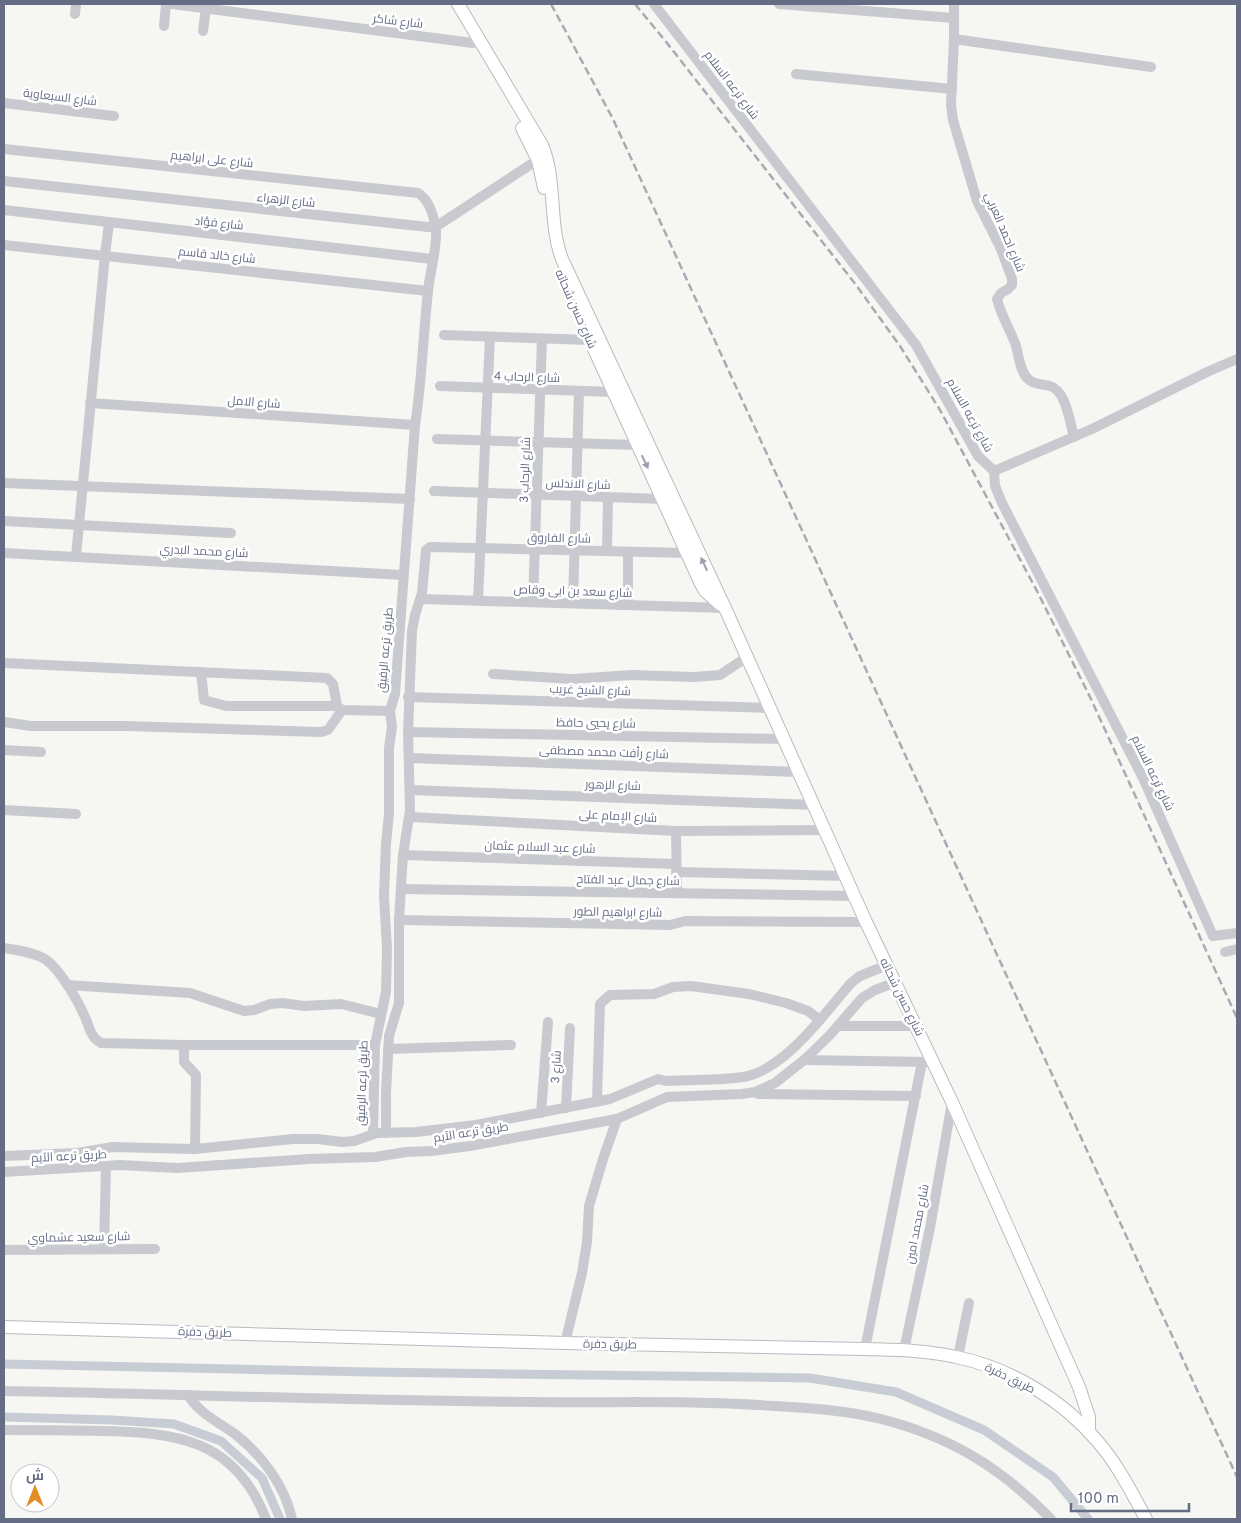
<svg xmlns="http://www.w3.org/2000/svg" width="1241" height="1523" viewBox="0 0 1241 1523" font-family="Overpass,Cairo,sans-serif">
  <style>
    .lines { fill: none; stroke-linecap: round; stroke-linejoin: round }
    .canal { stroke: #c8ccd4; stroke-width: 9 }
    .major-casing { stroke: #b9bbc0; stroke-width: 14 }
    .minor { stroke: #c9cacf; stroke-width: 10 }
    .major { stroke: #fff; stroke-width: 12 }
    .rail { stroke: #a8abb3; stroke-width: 2.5; stroke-dasharray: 8 4; stroke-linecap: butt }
    .oneway { fill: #9ba0b0 }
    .labels { text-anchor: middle; stroke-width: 5; stroke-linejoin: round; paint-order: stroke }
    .street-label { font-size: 12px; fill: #656d85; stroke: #fff }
  </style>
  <rect width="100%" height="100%" fill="#f6f7f3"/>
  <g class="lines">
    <g class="canal">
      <path d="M4,1364L370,1372L810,1378L896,1392L984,1430L1053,1477L1088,1519"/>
      <path d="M4,1417L112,1420L174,1424L221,1441L262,1478L280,1519"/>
    </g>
    <g class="major-casing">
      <g id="major">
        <path d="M458,4L542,145C557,181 548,222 562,259L725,608L866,922L952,1102L1079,1387L1089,1417V1432"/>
        <path d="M522,128L538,160L544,188"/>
        <path d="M594,349L701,584L705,591L721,605"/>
        <path d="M4,1327L565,1343L865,1349C896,1350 926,1350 956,1357C1010,1368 1063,1400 1098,1442C1118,1465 1132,1493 1146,1519"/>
      </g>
    </g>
    <g class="minor">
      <path d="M172,4L473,43"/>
      <path d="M654,4L916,345L978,456L994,471L995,486L1002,503L1143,778L1213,936L1237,933"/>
      <path d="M779,4L954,18"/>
      <path d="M954,4V39L951,105L953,120L977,201L1001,249L1012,279V285L1008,289L1001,293L997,299C1001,315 1009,328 1015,343C1019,354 1019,370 1028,379C1034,385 1043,384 1050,386C1066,390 1070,423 1074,437"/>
      <path d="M75,14L76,4"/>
      <path d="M164,26L166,4"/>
      <path d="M203,31L206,8"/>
      <path d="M954,39L1151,67"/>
      <path d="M796,74L952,89"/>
      <path d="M4,103L114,116"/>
      <path d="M4,149L418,193C430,200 434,217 436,230C437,250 430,271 428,291C423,336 422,381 415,425L395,694L390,711L392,727L389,748V813L386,844L384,896L387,949L386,992L375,1045L373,1134"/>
      <path d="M4,181L428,227H435L440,224L542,157"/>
      <path d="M4,210L432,259"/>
      <path d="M4,245L428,291"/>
      <path d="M444,335L590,340"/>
      <path d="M440,386L613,392"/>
      <path d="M90,403L415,425"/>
      <path d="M437,439L637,445"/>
      <path d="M994,471L1092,429L1207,372L1237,359"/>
      <path d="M4,483L410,499"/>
      <path d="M434,491L662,499"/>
      <path d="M4,521L231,533"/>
      <path d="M607,551L608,498"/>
      <path d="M628,552V605"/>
      <path d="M4,553L403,575"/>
      <path d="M76,556L105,255L109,223"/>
      <path d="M421,599L725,608"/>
      <path d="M478,600L490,337"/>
      <path d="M533,602L542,339"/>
      <path d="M573,603L579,391"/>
      <path d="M4,663L327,678L333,684L337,706L342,710L390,711"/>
      <path d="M201,672L204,700L226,706H337"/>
      <path d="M493,674L572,679L632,675L694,677L720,675L747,657"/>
      <path d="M408,697L770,708"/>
      <path d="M4,722L31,726H126L321,732L328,730L342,710"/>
      <path d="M408,732L784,739"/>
      <path d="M4,750L41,752"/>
      <path d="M409,758L799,772"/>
      <path d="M410,790L814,805"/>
      <path d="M4,810L76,814"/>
      <path d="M410,817L676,831L826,830"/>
      <path d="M676,831L677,893"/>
      <path d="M403,855L676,864"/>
      <path d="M676,872L846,876"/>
      <path d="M401,889L855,896"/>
      <path d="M399,920L670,925L685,921L866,922"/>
      <path d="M4,948C17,950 33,952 45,959C60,969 78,1001 85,1017C90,1028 90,1037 101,1043L184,1045H375"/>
      <path d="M1225,952L1237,949"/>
      <path d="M67,985L190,993L244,1011L254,1010L270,1004L283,1003L304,1006L341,1004L381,1014"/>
      <path d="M838,1026H917"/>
      <path d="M184,1045V1062L196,1075L195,1149"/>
      <path d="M388,1049L511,1045"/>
      <path d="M804,1060L928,1062"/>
      <path d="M758,1094L916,1096"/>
      <path d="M597,1101L600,1004L610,995L654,994L673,987L691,986L749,994L786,1003L808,1011L820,1020"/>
      <path d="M566,1108L570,1028"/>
      <path d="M541,1113L548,1022"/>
      <path d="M386,1133V1093L389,1036L399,1003V920L403,855L410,810L408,732L412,631L415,615L422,593L426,550L430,547L687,553"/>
      <path d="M4,1156L77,1153L113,1147L195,1149L293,1139H318L342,1142L354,1141L377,1133L416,1132L476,1125L610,1099L658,1079L666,1081C691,1079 718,1081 743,1077C785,1070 824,1014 851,983L860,976L887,965"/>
      <path d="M4,1172L120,1165L177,1168L309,1159L375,1157L406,1152L431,1151L470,1146L617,1119L667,1097L742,1094L755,1092L775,1083L804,1060L829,1036L862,998L875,990L896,982"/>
      <path d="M104,1249L106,1166"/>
      <path d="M4,1250L155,1249"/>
      <path d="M565,1343L582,1273L587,1242L589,1206L603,1159L617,1119"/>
      <path d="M865,1349L922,1062"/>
      <path d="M904,1350L930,1228L952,1102"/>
      <path d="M958,1357L969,1303"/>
      <path d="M4,1391C181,1394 358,1401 535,1402C614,1403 694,1400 773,1406C809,1408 846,1410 881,1419C951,1437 1000,1467 1051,1519"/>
      <path d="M188,1395C200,1414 218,1422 235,1434C262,1455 285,1486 292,1519"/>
      <path d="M4,1430C35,1430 67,1430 99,1431C176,1432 235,1439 266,1519"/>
    </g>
    <use href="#major" class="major"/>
    <g class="rail">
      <path d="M551,4L613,119L1237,1477"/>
      <path d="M635,4L667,43L856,285L900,346L940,410L1037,591L1090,697L1237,1018"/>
    </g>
  </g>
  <defs><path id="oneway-solid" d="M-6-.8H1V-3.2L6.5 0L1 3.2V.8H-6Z" transform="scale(1.25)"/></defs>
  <g class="oneway">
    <use href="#oneway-solid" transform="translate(645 462) rotate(65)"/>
    <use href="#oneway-solid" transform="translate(704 564) rotate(-115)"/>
  </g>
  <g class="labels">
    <g class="street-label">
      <text transform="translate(398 21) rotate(7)" y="4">شارع شاكر</text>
      <text transform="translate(732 85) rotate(53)" y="4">شارع ترعه السلام</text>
      <text transform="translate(60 97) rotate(7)" y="4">شارع السبعاوية</text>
      <text transform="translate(212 159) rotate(6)" y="4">شارع على ابراهيم</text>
      <text transform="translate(286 200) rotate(6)" y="4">شارع الزهراء</text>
      <text transform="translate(219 223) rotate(6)" y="4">شارع فؤاد</text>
      <text transform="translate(1005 232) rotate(67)" y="4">شارع احمد العربي</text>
      <text transform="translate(217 255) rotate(6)" y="4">شارع خالد قاسم</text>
      <text transform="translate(576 309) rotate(66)" y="4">شارع حسن شحاته</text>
      <text transform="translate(527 377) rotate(2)" y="4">شارع الرحاب 4</text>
      <text transform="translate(254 402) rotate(4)" y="4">شارع الامل</text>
      <text transform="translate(970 415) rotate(61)" y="4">شارع ترعه السلام</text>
      <text transform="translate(525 470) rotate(-88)" y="4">شارع الرحاب 3</text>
      <text transform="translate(578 484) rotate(2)" y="4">شارع الاندلس</text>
      <text transform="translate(559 538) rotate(1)" y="4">شارع الفاروق</text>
      <text transform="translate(204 551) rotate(3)" y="4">شارع محمد البدري</text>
      <text transform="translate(573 591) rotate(2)" y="4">شارع سعد بن ابى وقاص</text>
      <text transform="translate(385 650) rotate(-85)" y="4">طريق ترعه الرفيق</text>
      <text transform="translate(590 690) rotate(2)" y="4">شارع الشيخ غريب</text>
      <text transform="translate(596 723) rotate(1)" y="4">شارع يحيي حافظ</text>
      <text transform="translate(604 752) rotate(2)" y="4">شارع رأفت محمد مصطفى</text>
      <text transform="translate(1153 773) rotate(64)" y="4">شارع ترعه السلام</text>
      <text transform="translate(613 785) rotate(2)" y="4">شارع الزهور</text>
      <text transform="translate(618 816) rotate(3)" y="4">شارع الإمام على</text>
      <text transform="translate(540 847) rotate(2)" y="4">شارع عبد السلام عثمان</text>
      <text transform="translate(628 880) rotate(1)" y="4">شارع جمال عبد الفتاح</text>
      <text transform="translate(618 912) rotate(1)" y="4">شارع ابراهيم الطور</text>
      <text transform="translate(902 997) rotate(64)" y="4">شارع حسن شحاته</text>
      <text transform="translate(556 1067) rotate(-87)" y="4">شارع 3</text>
      <text transform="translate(362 1083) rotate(-88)" y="4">طريق ترعه الرفيق</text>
      <text transform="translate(471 1132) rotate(-9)" y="4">طريق ترعه الآيم</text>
      <text transform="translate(69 1156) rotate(-3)" y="4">طريق ترعه الآيم</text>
      <text transform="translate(917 1224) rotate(-79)" y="4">شارع محمد امين</text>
      <text transform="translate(79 1237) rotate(-1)" y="4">شارع سعيد عشماوي</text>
      <text transform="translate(205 1332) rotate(2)" y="4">طريق دفرة</text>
      <text transform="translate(610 1344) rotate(1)" y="4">طريق دفرة</text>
      <text transform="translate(1010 1378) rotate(26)" y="4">طريق دفرة</text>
    </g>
  </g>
  <rect width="1241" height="1523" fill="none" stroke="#656d85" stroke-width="10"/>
  <g transform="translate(35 1488)"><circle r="24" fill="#ffffff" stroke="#c1c5ce"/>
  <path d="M0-4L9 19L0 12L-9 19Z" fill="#e48c25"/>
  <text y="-8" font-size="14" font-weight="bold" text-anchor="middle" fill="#656d85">ش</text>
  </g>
  <path d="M1071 1503v8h118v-8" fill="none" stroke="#656d85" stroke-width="2.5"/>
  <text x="1078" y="1503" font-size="15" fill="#656d85" stroke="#ffffff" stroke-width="4" paint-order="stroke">100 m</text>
</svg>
